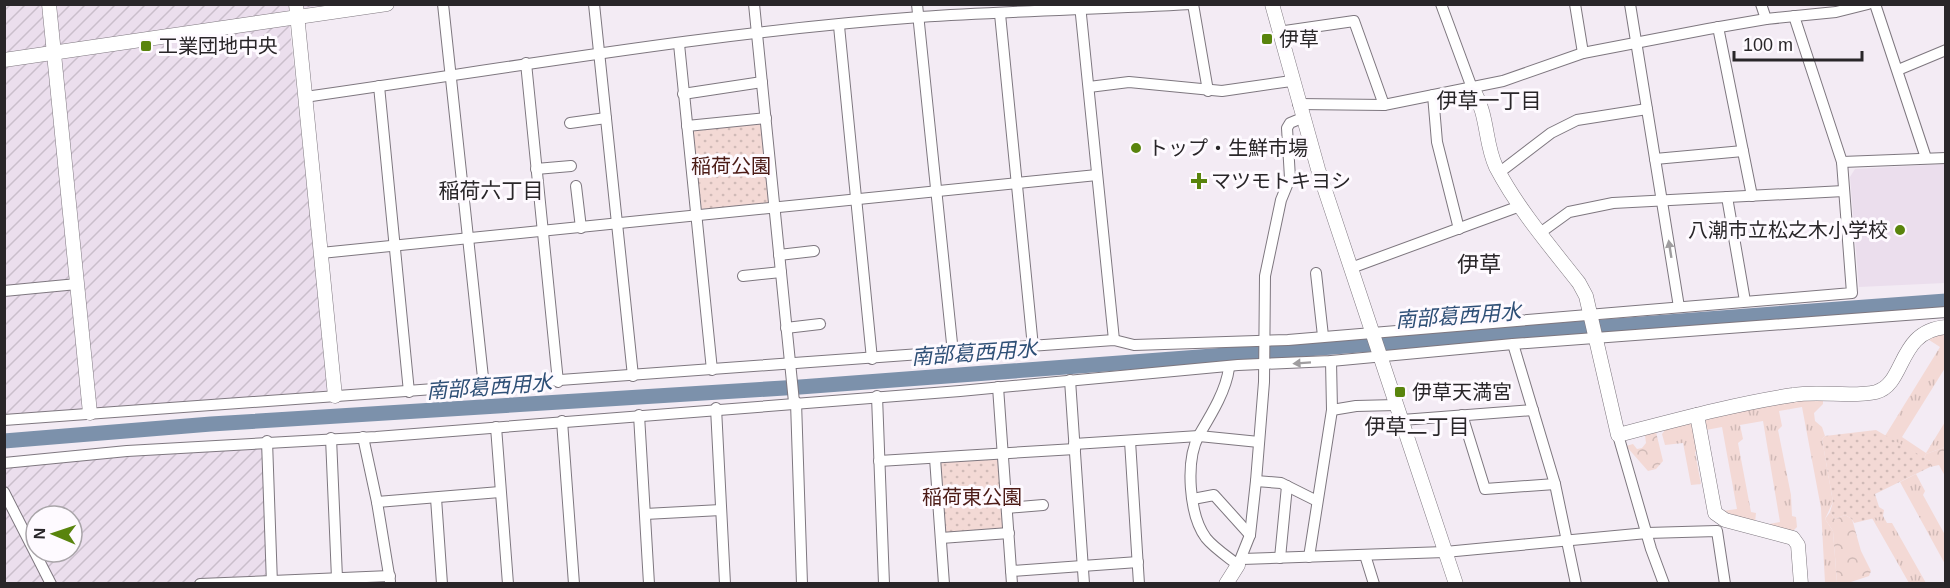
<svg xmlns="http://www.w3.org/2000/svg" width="1950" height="588" viewBox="0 0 1950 588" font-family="Arial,'Noto Sans JP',sans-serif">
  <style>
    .built { fill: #ebdeed }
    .industrial { fill: url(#industrial-furrows); fill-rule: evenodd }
    .grass { fill: url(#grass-tufts) }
    .forest { fill: url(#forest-crowns) }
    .park { fill: url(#park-dots) }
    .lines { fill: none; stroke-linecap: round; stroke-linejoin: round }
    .river { stroke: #7c91ab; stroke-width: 15 }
    .street-casing { stroke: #7e777f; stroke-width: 12 }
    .secondary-casing { stroke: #7e777f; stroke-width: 15 }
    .street { stroke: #fff; stroke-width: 10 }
    .secondary { stroke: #fff; stroke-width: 14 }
    .oneway { fill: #9f9d9f }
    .poi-dot { fill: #59840d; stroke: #fefaff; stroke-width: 2 }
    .labels { text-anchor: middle; stroke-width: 6; stroke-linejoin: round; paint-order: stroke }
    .poi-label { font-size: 20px; fill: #292629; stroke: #fefaff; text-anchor: start }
    .park-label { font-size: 20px; fill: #4c1b16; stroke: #fefaff }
    .neighbourhood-label { font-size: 21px; fill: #292629; stroke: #fefaff }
    .water-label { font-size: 21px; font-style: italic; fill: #2e4f76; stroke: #fefaff }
    .quarter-label { font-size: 22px; fill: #292629; stroke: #fefaff }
  </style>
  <defs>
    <pattern id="industrial-furrows" width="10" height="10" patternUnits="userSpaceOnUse" patternTransform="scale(1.5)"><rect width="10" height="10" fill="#ebdeed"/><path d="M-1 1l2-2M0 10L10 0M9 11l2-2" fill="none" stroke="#cabecb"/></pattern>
    <pattern id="grass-tufts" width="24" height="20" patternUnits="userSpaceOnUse" patternTransform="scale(1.5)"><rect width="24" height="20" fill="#f3d9d5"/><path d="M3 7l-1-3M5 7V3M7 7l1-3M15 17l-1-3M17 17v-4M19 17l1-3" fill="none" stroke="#d0bab7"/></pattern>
    <pattern id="forest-crowns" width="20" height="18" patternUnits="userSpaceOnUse" patternTransform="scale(1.5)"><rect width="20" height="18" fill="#f3d9d5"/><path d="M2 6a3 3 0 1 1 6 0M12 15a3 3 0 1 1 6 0" fill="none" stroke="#d0bab7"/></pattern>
    <pattern id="park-dots" width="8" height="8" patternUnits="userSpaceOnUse" patternTransform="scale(1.5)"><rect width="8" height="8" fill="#f3d9d5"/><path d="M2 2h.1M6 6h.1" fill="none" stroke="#d0bab7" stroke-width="1.8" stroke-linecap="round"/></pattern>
  </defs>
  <rect width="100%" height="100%" fill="#f3ebf4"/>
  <path class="built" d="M1945,164V283L1859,287L1850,177L1855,169Z"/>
  <g class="industrial">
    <path d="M5,5H326L288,10L329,391L5,416Z"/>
    <path d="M259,445L263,449L267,573L264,576L265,583L5,584V467ZM36,516H72V552H36Z"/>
  </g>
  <g class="grass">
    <path d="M1945,333V368L1902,437L1926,453L1945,422V447L1926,454L1924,458L1885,436L1940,347L1926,338Z"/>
    <path d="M1823,398V404L1814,413L1815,421L1822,427L1825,436L1822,439L1833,502L1825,519L1833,531L1837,583H1825L1821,508L1802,407L1779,411L1782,426L1778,430L1791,495L1792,516L1796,517L1797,527L1793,531L1764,525L1780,522L1763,421L1740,425L1743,439L1738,443L1751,512L1756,513L1755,522L1722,511L1737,509L1722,427L1706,430L1704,422L1707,418L1796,400Z"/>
    <path d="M1688,424H1694L1698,451L1695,452L1701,484L1691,485L1683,443L1665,445L1662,434L1665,430Z"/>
    <path d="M1916,474L1925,491L1923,495L1945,535V564L1900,482Z"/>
    <path d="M1877,515L1883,516L1887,523H1892L1926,583H1909L1872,518Z"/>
  </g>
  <g class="forest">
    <path d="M1656,432L1663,461L1656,469L1648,471L1626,446L1633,444L1637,449L1642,448L1646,443L1645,435Z"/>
    <path d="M1945,447V476L1939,465L1930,467V461L1924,458L1926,454Z"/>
    <path d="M1830,512L1835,519L1845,515L1852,519L1861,551L1871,571L1869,576L1848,583L1837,582L1833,531L1825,519Z"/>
  </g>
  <g class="park">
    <path d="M760,123L763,125L771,199L767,204L703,210L700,207L692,132L694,129Z"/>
    <path d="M1876,430L1930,461V467L1875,494L1879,507L1884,510L1883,516L1854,523L1852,519L1845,515L1835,519L1830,512L1833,502L1822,439L1825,436Z"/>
    <path d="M994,458L1000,462L1004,528L947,534L944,531L939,466L944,461Z"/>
  </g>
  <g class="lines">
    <path class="river" d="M4,441L211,424L800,387L1946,301"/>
    <g class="street-casing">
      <g id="street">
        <path d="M443,4L484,387"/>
        <path d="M594,4L633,376"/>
        <path d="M754,4L794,402"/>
        <path d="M917,4L953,353"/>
        <path d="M1193,4L1208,91"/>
        <path d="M1441,4L1472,88"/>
        <path d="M1575,4L1583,53"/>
        <path d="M1630,4L1679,307"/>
        <path d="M1761,4L1766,19"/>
        <path d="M1875,4L1926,158"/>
        <path d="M1080,5L1114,340"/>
        <path d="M1000,14L1033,347"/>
        <path d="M839,26L872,359"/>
        <path d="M1718,27L1752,196"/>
        <path d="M1278,32L1354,21L1384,105"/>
        <path d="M679,44L712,370"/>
        <path d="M526,63L558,382"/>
        <path d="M1898,70L1946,50"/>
        <path d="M379,86L409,392"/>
        <path d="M1089,87L1129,82L1222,91L1291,81"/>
        <path d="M683,94L762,82"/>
        <path d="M1433,95L1437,142L1459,229"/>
        <path d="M305,97C509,68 714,32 920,17C1010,11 1101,9 1191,4"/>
        <path d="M1298,104L1384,105L1503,81L1583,53L1708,29L1766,19L1836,12L1868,4"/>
        <path d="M570,123L606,118"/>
        <path d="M687,126L766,118"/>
        <path d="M1655,159L1743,151"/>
        <path d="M1842,162L1946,158"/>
        <path d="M536,169L571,166"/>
        <path d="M1500,172L1551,133L1577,120L1647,109"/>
        <path d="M576,186L581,228"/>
        <path d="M1727,197L1745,301"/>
        <path d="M1540,233L1569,212L1613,203L1844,191"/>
        <path d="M321,253L1097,175"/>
        <path d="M779,255L814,251"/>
        <path d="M1351,268L1520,206"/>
        <path d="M1316,273L1323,336"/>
        <path d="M743,276L781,272"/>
        <path d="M4,291L77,284"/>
        <path d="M786,328L820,324"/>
        <path d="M1513,344L1555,484L1576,584"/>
        <path d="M1229,368C1226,391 1211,415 1199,435C1185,461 1189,515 1206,538C1214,548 1228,557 1238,565L1250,535L1256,481L1264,382L1265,276L1281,200L1290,178L1287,128L1290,123L1302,118"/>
        <path d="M1070,380L1084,584"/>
        <path d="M998,387L1012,584"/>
        <path d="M877,396L884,584"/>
        <path d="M796,402L802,584"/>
        <path d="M716,408L725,584"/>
        <path d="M1332,410L1356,406L1396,405"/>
        <path d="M639,415L649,584"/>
        <path d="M1462,415L1485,489L1555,484"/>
        <path d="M4,420L1114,340L1134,345L1288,340L1852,293L1842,162L1794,16"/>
        <path d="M1402,420L1533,410"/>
        <path d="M562,421L574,584"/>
        <path d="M496,427L508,584"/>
        <path d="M1618,435L1651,549L1664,584"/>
        <path d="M363,437L377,502L390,581"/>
        <path d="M331,438L337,578"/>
        <path d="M267,441L272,584"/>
        <path d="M1130,441L1139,584"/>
        <path d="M1074,444L1199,436L1259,442"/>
        <path d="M935,458L944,584"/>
        <path d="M879,461L1075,449"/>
        <path d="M4,463L127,451L376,437L960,391L1238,365L1331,361L1513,344L1946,312"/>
        <path d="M1256,481L1281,483L1317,501"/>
        <path d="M4,492L51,584"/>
        <path d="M436,498L442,584"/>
        <path d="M1193,499L1214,495L1250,535"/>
        <path d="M377,502L500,492"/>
        <path d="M1007,508L1043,505"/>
        <path d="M645,514L721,510"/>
        <path d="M941,538L1009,533"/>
        <path d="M1365,555L1374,584"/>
        <path d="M1309,557L1332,410L1331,361"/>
        <path d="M1280,558L1287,486"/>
        <path d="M1242,559L1445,552L1647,533L1717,531L1725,584"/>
        <path d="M1011,571L1138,562"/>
        <path d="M200,584L390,576"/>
      </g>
    </g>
    <g class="secondary-casing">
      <g id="secondary">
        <path d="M49,4L90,413"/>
        <path d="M296,4L335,396"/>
        <path d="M1272,4L1318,169L1456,584"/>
        <path d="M4,60L387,4"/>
        <path d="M1472,88C1489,116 1484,141 1496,167C1518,209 1550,246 1579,283L1586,296L1618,435C1676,420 1734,404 1793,395C1820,390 1850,398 1876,392C1906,384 1897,331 1946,327"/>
        <path d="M1697,415L1715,513L1725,520L1793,538L1798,545L1801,584"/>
        <path d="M1226,584L1238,565"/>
      </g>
    </g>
    <use href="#street" class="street"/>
    <use href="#secondary" class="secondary"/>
  </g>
  <defs><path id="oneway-solid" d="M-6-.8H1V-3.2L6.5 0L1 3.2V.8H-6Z" transform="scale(1.5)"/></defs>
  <g class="oneway">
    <use href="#oneway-solid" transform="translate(1670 249) rotate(-99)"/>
    <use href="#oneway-solid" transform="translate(1302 363) rotate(176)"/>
  </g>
  <g class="poi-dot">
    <rect x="1261" y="33" width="12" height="12" rx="3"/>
    <rect x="140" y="40" width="12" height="12" rx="3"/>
    <circle cx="1136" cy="148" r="6"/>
    <path d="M1196 172h6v6h6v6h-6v6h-6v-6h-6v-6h6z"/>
    <circle cx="1900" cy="230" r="6"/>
    <rect x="1394" y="386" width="12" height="12" rx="3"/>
  </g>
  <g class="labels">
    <g class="poi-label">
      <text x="1279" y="46">伊草</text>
      <text x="158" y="53">工業団地中央</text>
      <text x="1148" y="155">トップ・生鮮市場</text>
      <text x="1211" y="188">マツモトキヨシ</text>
      <text x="1888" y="237" text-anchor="end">八潮市立松之木小学校</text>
      <text x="1412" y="399">伊草天満宮</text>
    </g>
    <g class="park-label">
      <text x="731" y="173">稲荷公園</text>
      <text x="972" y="504">稲荷東公園</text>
    </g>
    <g class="neighbourhood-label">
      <text x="1489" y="108">伊草一丁目</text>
      <text x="491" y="198">稲荷六丁目</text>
      <text x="1417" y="434">伊草二丁目</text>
    </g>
    <g class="water-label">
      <text transform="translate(1458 316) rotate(-4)" y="7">南部葛西用水</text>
      <text transform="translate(974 353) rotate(-4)" y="7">南部葛西用水</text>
      <text transform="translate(489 387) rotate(-4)" y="7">南部葛西用水</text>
    </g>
    <g class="quarter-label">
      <text x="1479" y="272">伊草</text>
    </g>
  </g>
  <rect width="1950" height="588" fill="none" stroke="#292629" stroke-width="12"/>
  <g transform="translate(54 534) rotate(272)"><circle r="28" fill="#fefaff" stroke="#a9a5a9" stroke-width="1.5"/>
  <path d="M0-4.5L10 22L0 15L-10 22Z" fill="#59840d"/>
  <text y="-9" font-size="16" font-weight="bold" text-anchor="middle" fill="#292629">N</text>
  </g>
  <path d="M1734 51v9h128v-9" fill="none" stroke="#292629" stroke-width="3"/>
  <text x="1743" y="51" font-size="18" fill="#292629" stroke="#fefaff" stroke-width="4.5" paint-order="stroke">100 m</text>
</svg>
